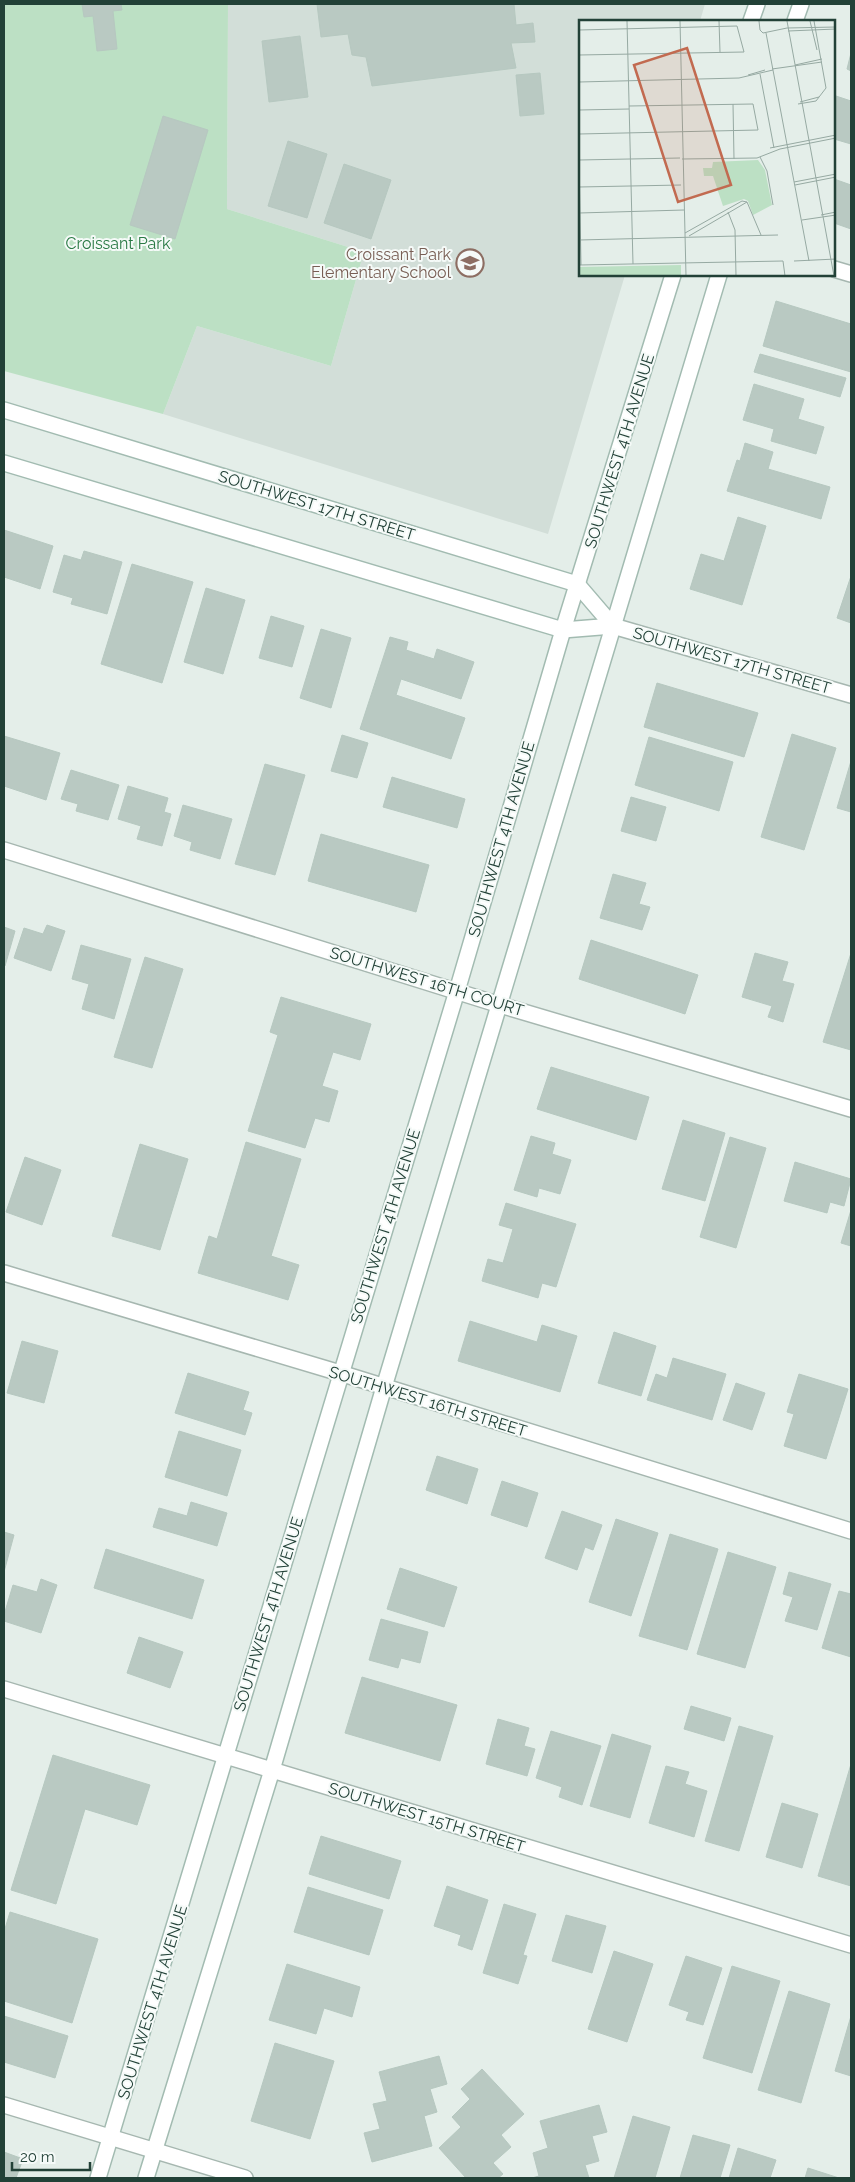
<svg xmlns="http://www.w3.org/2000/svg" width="855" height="2182" viewBox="0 0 855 2182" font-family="Raleway,sans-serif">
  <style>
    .built { fill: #d2ded8 }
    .green { fill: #bce0c4 }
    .building { fill: #b9c9c2; stroke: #b6c8c0 }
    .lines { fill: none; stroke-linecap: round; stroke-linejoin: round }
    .street-casing { stroke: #a6b7b0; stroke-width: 18 }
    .secondary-casing { stroke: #a2bbb1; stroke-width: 18 }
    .street { stroke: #fff; stroke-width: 15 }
    .secondary { stroke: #fff; stroke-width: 15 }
    .labels { text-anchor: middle; stroke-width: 4; stroke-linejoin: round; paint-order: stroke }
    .park-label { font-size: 16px; fill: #2a7a45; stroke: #f5faf8 }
    .education-label { font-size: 16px; fill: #785e54; stroke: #f5faf8; text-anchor: end }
    .street-label { font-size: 16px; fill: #224137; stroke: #f5faf8 }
    .inset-road { fill: none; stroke: #96a9a2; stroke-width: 1 }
    .view { fill: #c26a50; fill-opacity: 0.15; stroke: #c26a50; stroke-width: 2.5 }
    .inset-edge { fill: none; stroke: #224137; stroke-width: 2.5 }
  </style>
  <rect width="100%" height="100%" fill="#e4eee9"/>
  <path class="built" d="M228,4H705L700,21H580V275H625L548,534L163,414L197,326L331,366L364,252L227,209Z"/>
  <path class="green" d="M4,4H228L227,209L364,252L331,366L197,326L163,414L4,371Z"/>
  <g class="building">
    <path d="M82,4H121L122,10L113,11L117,49L97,51L93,16L84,17Z"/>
    <path d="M317,4H514L516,25L533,23L535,42L511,43L516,68L372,86L366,57L352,55L348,34L321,37Z"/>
    <path d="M300,36L308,97L269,102L262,41Z"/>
    <path d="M851,53V71L847,69Z"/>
    <path d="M540,73L544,114L520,116L516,75Z"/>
    <path d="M836,96L851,101V144L834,139V104Z"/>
    <path d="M163,116L208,130L175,239L130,225Z"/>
    <path d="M288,141L327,154L307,218L268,206Z"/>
    <path d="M344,164L391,180L371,239L324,223Z"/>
    <path d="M834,179L851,185V229L834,223Z"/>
    <path d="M776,301L851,324V372L763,346Z"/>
    <path d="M760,354L846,378L840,397L754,372Z"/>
    <path d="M754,384L804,399L798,419L824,427L816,454L771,441L774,429L743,420Z"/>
    <path d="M745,443L773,452L768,469L830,487L821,519L727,491L737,460L740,461Z"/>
    <path d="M738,517L766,526L742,605L690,589L701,554L724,561Z"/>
    <path d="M4,530L53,546L40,589L4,577Z"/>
    <path d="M84,551L122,562L107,614L71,604L73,598L53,592L64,555L81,560Z"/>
    <path d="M132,564L193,582L162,683L101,664Z"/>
    <path d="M851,576V623L837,618Z"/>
    <path d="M206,588L245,600L223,674L184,662Z"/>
    <path d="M271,616L304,626L292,667L259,658Z"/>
    <path d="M321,629L351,638L331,708L300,698Z"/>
    <path d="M390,637L408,642L406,650L434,659L437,649L474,662L461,699L401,679L396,695L465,718L451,759L360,729Z"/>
    <path d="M657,683L758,713L744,757L644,727Z"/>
    <path d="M792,734L836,748L804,850L761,837Z"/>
    <path d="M342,735L368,743L357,778L331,771Z"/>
    <path d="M4,736L60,753L46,800L4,786Z"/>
    <path d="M649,737L733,762L719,811L635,785Z"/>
    <path d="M851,761V812L837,808Z"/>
    <path d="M265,764L305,775L275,875L235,864Z"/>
    <path d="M71,770L119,785L108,820L76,811L78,804L61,799Z"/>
    <path d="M392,777L465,799L457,828L383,807Z"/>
    <path d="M128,786L168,798L164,812L171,814L162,846L137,839L141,826L118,819Z"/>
    <path d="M631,797L666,807L656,841L621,831Z"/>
    <path d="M183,805L232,819L220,859L190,850L192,842L174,836Z"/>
    <path d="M321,834L429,865L416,912L308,881Z"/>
    <path d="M613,874L646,883L639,904L650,907L642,930L600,918Z"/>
    <path d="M47,925L65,931L51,971L14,958L24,928L43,934Z"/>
    <path d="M4,927L15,931L5,966L4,965Z"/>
    <path d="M591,940L698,975L685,1014L579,979Z"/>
    <path d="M81,945L131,959L114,1019L82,1009L89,984L72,979Z"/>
    <path d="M755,953L788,962L782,981L794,984L783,1022L768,1017L772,1006L742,997Z"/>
    <path d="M851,953V1050L823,1042Z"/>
    <path d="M145,957L183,969L152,1068L114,1057Z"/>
    <path d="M281,997L371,1024L360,1060L333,1052L322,1086L338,1091L329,1122L315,1118L305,1148L248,1131L278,1035L270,1032Z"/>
    <path d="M551,1067L649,1097L636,1140L537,1109Z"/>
    <path d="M683,1120L725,1133L705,1201L662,1189Z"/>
    <path d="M531,1136L555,1143L552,1154L571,1160L560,1194L539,1188L537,1197L514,1190Z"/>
    <path d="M730,1137L766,1148L736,1248L700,1237Z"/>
    <path d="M246,1142L301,1159L271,1256L299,1265L288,1300L198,1273L209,1236L217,1239Z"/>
    <path d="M140,1144L188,1159L160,1250L112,1236Z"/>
    <path d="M25,1157L61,1170L42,1225L6,1212Z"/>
    <path d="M795,1162L851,1179L844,1206L830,1202L827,1213L784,1201Z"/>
    <path d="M506,1203L576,1224L556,1287L542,1283L538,1298L482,1281L488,1259L503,1263L513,1229L499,1225Z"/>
    <path d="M851,1210V1246L841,1243Z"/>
    <path d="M470,1321L537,1342L542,1325L577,1336L560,1392L458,1361Z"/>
    <path d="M614,1332L656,1346L641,1396L598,1383Z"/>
    <path d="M22,1341L58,1351L44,1403L7,1393Z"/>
    <path d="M673,1358L726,1374L712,1420L647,1400L656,1374L667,1378Z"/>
    <path d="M188,1373L249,1392L243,1410L252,1413L245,1435L175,1413Z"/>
    <path d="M799,1374L848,1389L826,1459L784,1446L794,1414L787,1412Z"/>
    <path d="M736,1383L765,1393L752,1430L723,1420Z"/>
    <path d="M179,1431L241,1450L227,1496L165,1477Z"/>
    <path d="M437,1456L478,1469L467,1504L426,1490Z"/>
    <path d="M502,1481L538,1493L527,1527L491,1515Z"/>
    <path d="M191,1502L227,1513L217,1546L153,1527L159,1508L187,1516Z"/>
    <path d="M562,1511L602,1525L593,1550L585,1547L577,1570L545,1558Z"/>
    <path d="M616,1519L658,1533L631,1616L589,1602Z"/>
    <path d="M4,1532L14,1535L4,1572Z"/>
    <path d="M670,1534L718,1549L687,1650L639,1636Z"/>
    <path d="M106,1549L204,1580L192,1619L94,1588Z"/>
    <path d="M728,1552L776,1567L745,1668L697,1654Z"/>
    <path d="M400,1568L457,1587L444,1627L387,1609Z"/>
    <path d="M789,1572L831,1584L817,1630L785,1621L793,1597L783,1594Z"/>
    <path d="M41,1579L57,1585L41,1633L4,1621V1615L13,1585L37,1592Z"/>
    <path d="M839,1591L851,1594V1657L822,1648Z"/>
    <path d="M381,1619L428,1632L420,1663L401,1658L398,1668L369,1660Z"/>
    <path d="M139,1637L183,1652L170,1688L127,1673Z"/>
    <path d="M362,1677L457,1705L440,1761L345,1733Z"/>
    <path d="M691,1706L731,1718L724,1741L684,1729Z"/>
    <path d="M498,1719L529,1728L524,1746L535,1749L527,1776L486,1764Z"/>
    <path d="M739,1726L773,1736L739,1851L705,1841Z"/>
    <path d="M551,1731L601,1746L582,1805L559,1797L562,1787L536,1778Z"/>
    <path d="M612,1734L651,1746L630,1818L590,1806Z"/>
    <path d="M53,1755L150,1785L137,1825L85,1809L56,1904L11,1890Z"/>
    <path d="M851,1764V1886L818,1876Z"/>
    <path d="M666,1766L689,1772L685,1784L707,1791L694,1837L649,1823Z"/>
    <path d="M782,1803L818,1814L802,1868L766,1857Z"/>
    <path d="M321,1836L401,1861L389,1899L309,1874Z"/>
    <path d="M447,1886L488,1900L472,1950L458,1945L461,1935L434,1926Z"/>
    <path d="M308,1887L383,1910L369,1955L294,1932Z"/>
    <path d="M504,1904L536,1914L523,1955L527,1956L518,1984L483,1973Z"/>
    <path d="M10,1912L98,1939L72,2023L4,2001V1932Z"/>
    <path d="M566,1915L606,1926L592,1973L552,1961Z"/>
    <path d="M614,1951L653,1964L627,2042L588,2029Z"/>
    <path d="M686,1956L722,1968L703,2025L686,2020L689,2012L669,2005Z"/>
    <path d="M287,1964L360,1987L352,2017L324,2008L316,2034L269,2020Z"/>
    <path d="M732,1966L780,1981L752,2073L703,2058Z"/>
    <path d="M789,1991L830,2004L801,2103L758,2090Z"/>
    <path d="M4,2016L68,2036L55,2078L4,2062Z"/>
    <path d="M851,2016V2076L835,2071Z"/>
    <path d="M275,2043L334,2061L310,2139L251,2121Z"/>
    <path d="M439,2056L447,2084L430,2089L437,2112L424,2116L432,2146L372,2162L364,2133L380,2129L373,2104L387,2101L379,2072Z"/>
    <path d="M482,2069L524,2114L501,2135L511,2147L493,2163L503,2174L498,2178H466L439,2148L461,2127L452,2117L470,2099L461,2089Z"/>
    <path d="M599,2105L607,2132L592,2136L599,2161L585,2165L589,2178H532L539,2176L533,2153L548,2148L540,2121Z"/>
    <path d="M633,2116L670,2127L655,2178H614Z"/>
    <path d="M693,2135L730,2145L720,2178H680Z"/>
    <path d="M738,2148L776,2160L770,2178H729Z"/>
    <path d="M4,2152L23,2159L16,2178H4Z"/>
    <path d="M808,2168L839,2178H805Z"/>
  </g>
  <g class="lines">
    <g class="street-casing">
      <g id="street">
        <path d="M834,269L851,274"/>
        <path d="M613,626L851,695"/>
        <path d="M4,850L500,1005L851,1109"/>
        <path d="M4,1273L340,1373L851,1531"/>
        <path d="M4,1689L851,1945"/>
        <path d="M4,2105L245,2178"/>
      </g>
    </g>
    <g class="secondary-casing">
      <g id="secondary">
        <path d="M751,21L757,4"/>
        <path d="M795,21L801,4"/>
        <path d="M4,410L577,584L613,626"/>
        <path d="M4,463L563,630L613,626"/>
        <path d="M98,2178L457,991L563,630L673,275"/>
        <path d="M146,2178L272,1770L384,1387L719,275"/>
      </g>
    </g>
    <use href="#street" class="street"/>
    <use href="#secondary" class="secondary"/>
  </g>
  <defs>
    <g id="school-ring" transform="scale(1.4375)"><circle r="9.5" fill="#f5faf8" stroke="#8d6e63" stroke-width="1.5"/><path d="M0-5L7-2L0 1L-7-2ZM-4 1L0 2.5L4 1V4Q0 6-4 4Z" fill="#8d6e63"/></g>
  </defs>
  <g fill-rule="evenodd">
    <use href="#school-ring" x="470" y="263"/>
  </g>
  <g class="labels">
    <g class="park-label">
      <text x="118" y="249">Croissant Park</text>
    </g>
    <g class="education-label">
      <text x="451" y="260">Croissant Park<tspan x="451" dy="18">Elementary School</tspan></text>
    </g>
    <g class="street-label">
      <text transform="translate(619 451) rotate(-73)" y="6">SOUTHWEST 4TH AVENUE</text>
      <text transform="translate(317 505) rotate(17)" y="6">SOUTHWEST 17TH STREET</text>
      <text transform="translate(732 660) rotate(16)" y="6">SOUTHWEST 17TH STREET</text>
      <text transform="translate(501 839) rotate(-74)" y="6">SOUTHWEST 4TH AVENUE</text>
      <text transform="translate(427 981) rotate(17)" y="6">SOUTHWEST 16TH COURT</text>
      <text transform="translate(385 1226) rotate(-73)" y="6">SOUTHWEST 4TH AVENUE</text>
      <text transform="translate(428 1401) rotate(17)" y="6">SOUTHWEST 16TH STREET</text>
      <text transform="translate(268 1614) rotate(-73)" y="6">SOUTHWEST 4TH AVENUE</text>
      <text transform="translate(427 1817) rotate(17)" y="6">SOUTHWEST 15TH STREET</text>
      <text transform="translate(152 2002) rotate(-73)" y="6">SOUTHWEST 4TH AVENUE</text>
    </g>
  </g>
  <g transform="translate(579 20)">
    <rect width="256" height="256" fill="#e4eee9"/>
    <path d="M179,140L186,150L193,185L174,195L169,181L165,179L144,186L134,156H125L124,148H133L134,142ZM102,245V256H0V247Z" fill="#bce0c4"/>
    <path class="inset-road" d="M48,1L54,244M101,1L107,256M140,1L141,32M180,1L181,10L184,13L208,8L257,7M208,1L255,256M231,1L238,30M0,10L158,6L165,32L0,35M209,11L257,9M187,13L230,241M216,45L243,39M193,49L243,42M181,54L195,128M169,55L186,50M0,62L160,58L194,50M221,82L240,77M154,84L155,139M219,84L237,81L247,68L235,1M0,90L50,89M0,114L179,110L174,84L50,86M191,128L257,115M181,137L188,151L194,185M103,139L178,138L201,129L257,118M0,140L101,138M0,141L2,245M215,162L257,154M216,165L257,157M0,167L102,165M168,182L182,215M149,192L156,210L157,256M0,193L105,190M242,195L257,192M223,200L257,195M106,213L163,181L168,182M110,216L168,182M0,220L199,215M215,241L257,239M0,245L204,241L206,256"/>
    <path class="view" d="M108,28L152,165L99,182L55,45Z"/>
    <rect width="256" height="256" class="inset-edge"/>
  </g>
  <rect width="855" height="2182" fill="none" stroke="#224137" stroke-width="10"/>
  <path d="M12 2162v8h78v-8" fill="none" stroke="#224137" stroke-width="2.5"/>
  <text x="20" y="2162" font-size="15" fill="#224137" stroke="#f5faf8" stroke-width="4" paint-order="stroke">20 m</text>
</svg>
